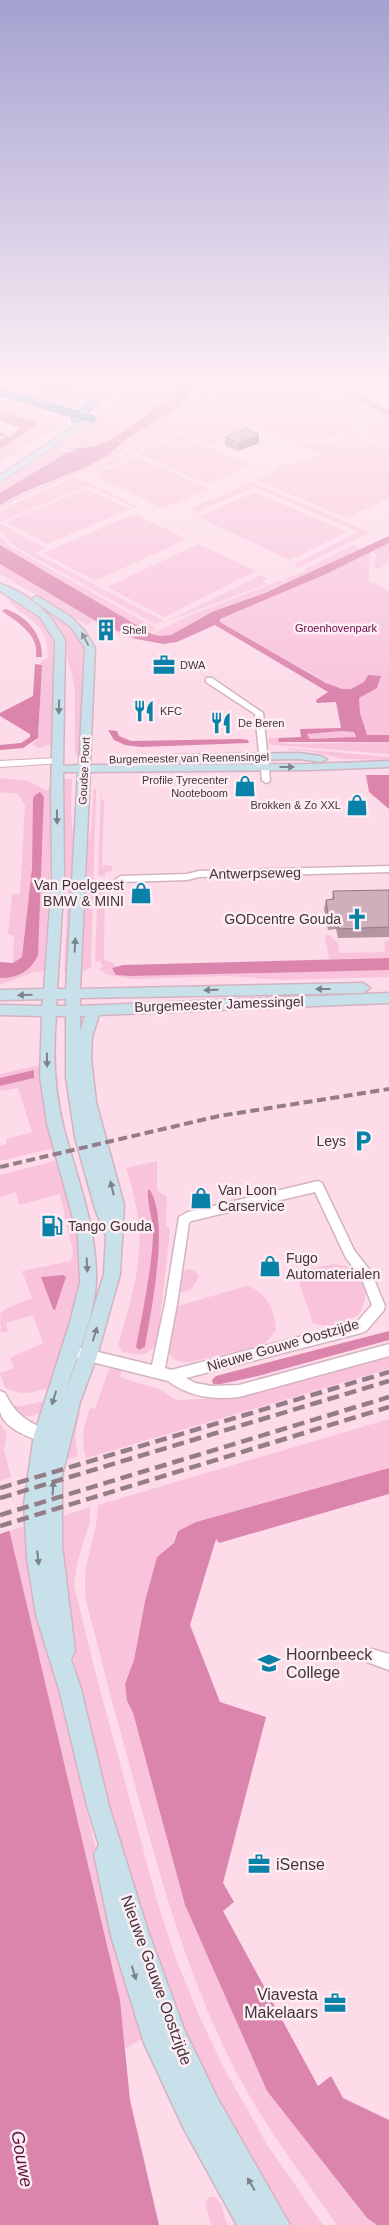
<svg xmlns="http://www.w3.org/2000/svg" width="389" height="2225" viewBox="0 0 389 2225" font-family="Helvetica,sans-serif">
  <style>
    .green { fill: #f9c4db; fill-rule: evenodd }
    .water { fill: #db85ad; fill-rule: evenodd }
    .pier { fill: #fddbe9 }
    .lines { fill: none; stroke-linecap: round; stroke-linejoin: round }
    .minor-casing { stroke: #d4b3c1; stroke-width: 3 }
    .tertiary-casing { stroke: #d4b3c1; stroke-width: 2 }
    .secondary-casing { stroke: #d4b3c1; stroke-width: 3 }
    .primary-casing { stroke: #44758d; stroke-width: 2 }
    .motorway-casing { stroke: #44758d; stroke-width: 2 }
    .minor { fill: #fff; fill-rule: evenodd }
    .tertiary { fill: #fff; fill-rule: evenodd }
    .secondary { fill: #c7e0ea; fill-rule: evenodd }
    .primary { fill: #8fc1d5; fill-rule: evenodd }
    .motorway { fill: #4597b9; fill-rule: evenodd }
    .rail-far1 { stroke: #937d86; stroke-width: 4; stroke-dasharray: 9 4.5; stroke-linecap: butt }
    .rail { stroke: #937d86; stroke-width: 4.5; stroke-dasharray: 12 6; stroke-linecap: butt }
    .wall { fill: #b396a2 }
    .shaded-wall { fill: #927a84 }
    .building { fill: #d0afbc; stroke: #927a84 }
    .oneway { fill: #7e828a }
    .labels { text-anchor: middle; stroke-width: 5; stroke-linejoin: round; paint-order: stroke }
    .far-park-label { font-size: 11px; fill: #710647; stroke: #fdeef4 }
    .far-poi-label { font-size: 11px; fill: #42353b; stroke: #fdeef4; text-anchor: start }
    .far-street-label { font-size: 11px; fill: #42353b; stroke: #fdeef4 }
    .street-label { font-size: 14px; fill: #42353b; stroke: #fdeef4 }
    .poi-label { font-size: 14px; fill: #42353b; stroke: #fdeef4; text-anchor: end }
    .near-poi-label { font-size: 16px; fill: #42353b; stroke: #fdeef4; text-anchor: start }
    .near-street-label { font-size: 16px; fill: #42353b; stroke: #fdeef4 }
    .near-water-label { font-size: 18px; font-style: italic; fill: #60143f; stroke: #fdeef4 }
  </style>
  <rect width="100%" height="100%" fill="#fddbe9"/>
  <g class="green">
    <path d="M0,383H13L53,394L71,391L77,383H99L87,401L68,407L0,388Z"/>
    <path d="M125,383H177C168,403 119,436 99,445C92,448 82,447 75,448V452L61,447L59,449L72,453L68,452L0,493V482C33,461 114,419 125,383Z"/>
    <path d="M196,383H202C191,409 139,440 115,457L101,460L120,448L132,435L179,405L191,393Z"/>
    <path d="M205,383H214L205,393L210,403C249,421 296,452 341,437C356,433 369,424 382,416L305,383C337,383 360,405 389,416V424L339,439L294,443L229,416L193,405Z"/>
    <path d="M219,383H293L373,417L367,419L358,416L354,427C315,455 248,425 213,402L210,391Z"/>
    <path d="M0,401L59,417L63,423L0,462V450L19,437L32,439L22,436L35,427V422L0,411Z"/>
    <path d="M187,407L215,412L255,429L248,430L205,413L245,430L211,444L170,427L182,421L168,427L180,433L132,452L136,455L80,476L81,474L125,453Z"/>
    <path d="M389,426V435L379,439L389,443V447L361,435Z"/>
    <path d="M180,435L251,465L208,484L137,453Z"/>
    <path d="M355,436L389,448V499L350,516L351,518L341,516L257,480L281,468L278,465L289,462L293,466L320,454L298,445L339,441Z"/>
    <path d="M138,457L209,489L163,508L92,475Z"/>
    <path d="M99,461L102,463L13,501L0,510V505L5,502Z"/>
    <path d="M74,478L94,484L140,508L138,509L89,486L0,522V513L9,506Z"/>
    <path d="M252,482L367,531L369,533L299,567L293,565L358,532L255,487L197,512L188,509Z"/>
    <path d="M87,489L130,509L47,544L5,522Z"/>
    <path d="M255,492L347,532L290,560L198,517Z"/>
    <path d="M134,514L187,539L95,581L43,553Z"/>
    <path d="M0,524L46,548L35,553L164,621L155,624L12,545L0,529Z"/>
    <path d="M0,535L9,546L154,627V630L149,632L9,552L0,545Z"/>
    <path d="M389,543V560L380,569L374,567L376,554L372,551Z"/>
    <path d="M198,544L256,571L164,617L107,587Z"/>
    <path d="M352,545L361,548L289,583L284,579L306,571V569Z"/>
    <path d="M370,551L369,581L389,591V737H365L328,683L220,622V619L324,575Z"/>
    <path d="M0,564L96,621L136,639L133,640L93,621L86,625L0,574Z"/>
    <path d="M263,574L262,576L267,579L262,581L267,584L165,622Z"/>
    <path d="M282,580L288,583L212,612L171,635L159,636L152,634L190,615Z"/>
    <path d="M7,596C28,605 46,620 53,642V744L38,748L32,744L37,741L39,731L41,662L48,658C47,613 22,624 7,596Z"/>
    <path d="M52,612C66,622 77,630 83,647L80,756L78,758L75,752V689L72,674L68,663L61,627L48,613Z"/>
    <path d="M352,731L355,732L354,738L310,739L307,733Z"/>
    <path d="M269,738H278L279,742L289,744L389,742V754L274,745L269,744Z"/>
    <path d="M288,748L389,757V760L343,759L308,751L289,750Z"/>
    <path d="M0,778L28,781L45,790H51L50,884L44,971L34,972L0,985V978L26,971L42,852L44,797L34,796L32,868L22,957L13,963L14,936L8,934L12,894H20L25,805L18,794L0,792Z"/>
    <path d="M63,779H72L71,812L74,850L68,971H64L68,888L62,851Z"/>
    <path d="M94,789H96L91,968L82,971L86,848L91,830Z"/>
    <path d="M101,789L102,800H104L102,865L112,866V871L105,872V877L98,875Z"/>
    <path d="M105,880L104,959L115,964L116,974L389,970V977L283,980L228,976L134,979L108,975L98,968L103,967L100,961L95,962L98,881Z"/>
    <path d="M325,935H329L338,943L339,953L385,952L384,942L389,940V958L329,959Z"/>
    <path d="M40,1065L46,1115L54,1148L0,1161V1146L7,1144L6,1139L32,1132L18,1088L0,1091V1086L34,1078V1070L0,1078V1074Z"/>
    <path d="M58,1160C70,1203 88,1249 80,1295C74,1326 61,1358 52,1390C42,1387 35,1393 24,1393C18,1393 11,1390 5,1388L0,1373L14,1368L10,1358L43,1343L33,1315L6,1323L8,1331L1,1333L0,1314L5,1309L32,1298L22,1271L71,1261L73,1251L60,1194L19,1205L16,1192L0,1197V1175Z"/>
    <path d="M157,1161V1190L167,1197L166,1225L170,1230L158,1339C148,1359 142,1355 122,1352L118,1346C138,1274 150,1242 126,1168ZM148,1190L152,1192C157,1224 161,1256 154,1288C151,1304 143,1320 138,1335C146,1302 154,1267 153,1232C153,1219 146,1203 148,1190Z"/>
    <path d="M333,1264C366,1267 373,1287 359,1315C344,1323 329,1329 313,1323L297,1277L299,1271Z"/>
    <path d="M189,1269L196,1272L199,1277L191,1290L180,1292L178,1290L182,1271Z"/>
    <path d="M246,1286C266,1290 275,1311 276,1330L264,1345L189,1362C182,1362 175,1362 171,1356C164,1347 173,1315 178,1306Z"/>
    <path d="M389,1353V1369L86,1458C81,1439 83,1427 90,1408L95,1409L109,1369L122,1370L120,1377L161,1390L176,1400L220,1398L247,1394Z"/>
    <path d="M43,1401L49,1402C41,1415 31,1420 16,1413L10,1405L22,1406Z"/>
    <path d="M77,1408L80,1413L75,1435L78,1456L60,1462Z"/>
    <path d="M389,1419V1468L196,1522L178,1531L174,1543L157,1557L145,1601L134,1660L125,1684L127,1701L133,1713L185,1905L267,2091L367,2218L377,2225H337C300,2172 260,2120 231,2062C180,1959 153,1850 123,1741C113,1706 104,1671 95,1635C91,1619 85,1602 85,1586C84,1558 98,1533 98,1505Z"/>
    <path d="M0,1423L7,1433L4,1449L11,1477L0,1481Z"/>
    <path d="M90,1507V1521L77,1564L74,1585L95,1671L158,1904L176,1959L200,2018L225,2070L268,2146L323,2225H288L222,2116L169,2004L121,1849L80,1686L66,1625L56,1518Z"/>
    <path d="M28,1525L44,1632L108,1900L146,2039L138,2041L125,2049L120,2000L101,1917L9,1531Z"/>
    <path d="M210,2197H215L221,2204L227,2225H211L205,2202Z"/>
  </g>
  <g class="water">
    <path d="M13,383H77L71,391L64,394H53Z"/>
    <path d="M177,383H196C184,408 158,420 135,433C122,441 113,454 98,461C66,477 31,486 0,505V493L68,452H75L71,450L74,449C81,447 90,448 98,445C118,438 168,403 177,383Z"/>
    <path d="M318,383C344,383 366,401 389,411V416L343,392Z"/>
    <path d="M0,411L35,422L37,425L0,450V440L5,437L0,435V432L9,437L20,428L0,421Z"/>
    <path d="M389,536V543L324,575L220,619V622L326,683L342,689H351L364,682L368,675L381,676L377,688L359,698L360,713L367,735H389V742H279L278,738L301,737L300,729L341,728L336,702L317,703L316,700L328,692L215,625L177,642L163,644L136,639L96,621L0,564V545L152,634L159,636L171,635L212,612L267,592ZM342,731L354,732L356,737L310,739L307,734Z"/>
    <path d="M5,609C26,615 43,635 42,657H36C40,635 17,622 2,611Z"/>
    <path d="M35,664L42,665L38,738L23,748L0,750V745L21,743L30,737V734L0,716V713L33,696Z"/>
    <path d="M108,730L117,731L119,736L131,741L240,739L248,740L249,743L141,747L125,745L114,740Z"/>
    <path d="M366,775H389V809L369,792Z"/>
    <path d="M40,792L44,797L38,955C31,971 18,978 0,978V962L13,963L22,957L32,868L33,799L34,796Z"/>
    <path d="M389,958V970L130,976L116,975L112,968L123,965Z"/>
    <path d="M34,1070V1078L0,1086V1078Z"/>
    <path d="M148,1190H150C170,1223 151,1309 145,1347L139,1350L136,1347C143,1309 151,1274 153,1236C154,1221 146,1202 148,1190Z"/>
    <path d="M63,1275L66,1277L55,1310L53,1309L41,1277Z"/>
    <path d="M389,1331V1340L258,1376L221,1384H213L212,1380L216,1376Z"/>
    <path d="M389,1468V1494L219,1543L216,1539L190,1625L220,1702L266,1717L223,1883L234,1902L223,1911L318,2086L331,2076L343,2098L389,2120V2225H377L367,2218L267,2091L185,1905L133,1713L127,1701L125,1684L134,1660L145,1601L157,1557L174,1543L178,1531L196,1522Z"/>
    <path d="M0,1491L120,2000L130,2100L159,2225H0Z"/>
  </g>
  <path class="pier" d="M0,1489L2,1491L11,1530L0,1534Z"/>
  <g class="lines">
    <g class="minor-casing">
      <g id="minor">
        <path d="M206,678H212L263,713L270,780L269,782L266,783L262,780L255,714L206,682Z"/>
        <path d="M389,866V872L199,877L187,880L121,882L116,879L121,876L187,874L199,871Z"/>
        <path d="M318,1181L322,1183L354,1250L371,1272L385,1306L384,1310L366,1331L361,1333L186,1378L195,1383L212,1386L239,1385L389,1344V1356L239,1397C213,1400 190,1397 168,1381L64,1355L62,1351L64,1347L69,1345L152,1365L165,1304L179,1217L188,1212ZM315,1192L346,1258L362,1279L372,1305L357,1322L171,1370L165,1368L177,1304L189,1223L191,1221Z"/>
        <path d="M0,1391L5,1393C15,1415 29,1423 52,1432L54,1437L52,1442L47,1444C32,1438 3,1429 0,1411C0,1404 0,1397 0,1391Z"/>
        <path d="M372,1649L389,1654V1670L367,1662L364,1657L367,1652Z"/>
      </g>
    </g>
    <g class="tertiary-casing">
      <g id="tertiary">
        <path d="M337,383H345L389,403V408Z"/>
        <path d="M58,758L62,759V763L0,767V761Z"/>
      </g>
    </g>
    <g class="secondary-casing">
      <g id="secondary">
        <path d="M88,417L95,419L0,482V475Z"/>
        <path d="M0,584C27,592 54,615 65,641L63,766L79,765L85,648L71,627L34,601L32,599L37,596L71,617L84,630L95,648L90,765L311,764L389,761V767L311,770L90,772L80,989L363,983L370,988L363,993L80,998V1006L389,993V1003L99,1015L92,1037L91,1058L96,1102L124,1205L120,1274L97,1356L80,1402L62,1476V1545L75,1651L71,1659L81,1689L109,1806L148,1931L184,2029L218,2099L290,2225H237L184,2129L144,2043L111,1936L94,1854L99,1845L87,1806L59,1689L36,1615L27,1558L24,1504L34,1435L70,1322L80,1282L78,1236L47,1124L40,1076L42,1016L0,1015V1005L42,1006L43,999L0,1000V990L44,989L52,879L51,789L55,641L40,617L0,591ZM63,772H78L66,989H57L64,879ZM57,999H66V1006H56ZM56,1016H66V1077L75,1137L95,1209L106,1236L104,1274L79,1356L65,1393C75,1363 96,1311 96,1280C97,1225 76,1177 63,1125C54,1089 53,1053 56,1016ZM80,1016H85L80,1031Z"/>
        <path d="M299,753L321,756L327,759L321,762L299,759L175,761L169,758L175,755Z"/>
      </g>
    </g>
    <g class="primary-casing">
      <path id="primary" d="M105,383H113L98,404L78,421H72V417L92,400Z"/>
    </g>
    <g class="motorway-casing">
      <path id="motorway" d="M0,389L95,417L96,419L91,422L0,395Z"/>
    </g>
    <use href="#minor" class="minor"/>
    <use href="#tertiary" class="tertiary"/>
    <use href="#secondary" class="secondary"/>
    <use href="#primary" class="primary"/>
    <use href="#motorway" class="motorway"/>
    <path class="rail-far1" d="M0,1167L219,1116L389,1089"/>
    <g class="rail">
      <path d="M0,1488L389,1372"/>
      <path d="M0,1498L389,1381"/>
      <path d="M0,1515L389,1397"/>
      <path d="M0,1526L389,1407"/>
    </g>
  </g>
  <g class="wall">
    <path d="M225,437L259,443L238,451L225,446Z"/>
    <path d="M389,890V937L338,938L336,929L328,930L324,909L326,900H332L333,891Z"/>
  </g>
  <path class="shaded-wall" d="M259,434V443L238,451V443Z"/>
  <g class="building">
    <path d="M246,429L259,434L238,443L225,437Z"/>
    <path d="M389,890V927L339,929L337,920H329L326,900L334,899L333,891Z"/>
  </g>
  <defs><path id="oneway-solid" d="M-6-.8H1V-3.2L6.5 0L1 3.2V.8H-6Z" transform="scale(1.25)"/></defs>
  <g class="oneway">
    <use href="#oneway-solid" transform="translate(85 639) rotate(-118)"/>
    <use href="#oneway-solid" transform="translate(59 707) rotate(91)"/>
    <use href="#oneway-solid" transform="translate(287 767)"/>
    <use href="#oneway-solid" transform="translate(57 817) rotate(89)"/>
    <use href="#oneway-solid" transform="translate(75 945) rotate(-87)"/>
    <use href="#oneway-solid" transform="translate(323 989) rotate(-180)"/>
    <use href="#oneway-solid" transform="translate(211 990) rotate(179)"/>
    <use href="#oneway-solid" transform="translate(25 995) rotate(179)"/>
    <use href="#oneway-solid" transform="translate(47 1060) rotate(89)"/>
    <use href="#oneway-solid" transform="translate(112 1188) rotate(-104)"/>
    <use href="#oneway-solid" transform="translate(87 1265) rotate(87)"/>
    <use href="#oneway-solid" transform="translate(95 1334) rotate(-73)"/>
    <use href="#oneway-solid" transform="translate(54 1398) rotate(107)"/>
    <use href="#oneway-solid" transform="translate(53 1488) rotate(-87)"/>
    <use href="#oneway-solid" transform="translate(38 1558) rotate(84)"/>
    <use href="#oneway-solid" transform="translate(134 1973) rotate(73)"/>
    <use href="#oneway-solid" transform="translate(251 2184) rotate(-120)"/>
  </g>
  <linearGradient id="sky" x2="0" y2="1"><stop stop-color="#a3a1d0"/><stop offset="0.55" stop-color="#feeff5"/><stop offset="1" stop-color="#feeff5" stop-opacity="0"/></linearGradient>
  <rect width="389" height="694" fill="url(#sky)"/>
  <defs>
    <g id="building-bare" transform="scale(1.725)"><path d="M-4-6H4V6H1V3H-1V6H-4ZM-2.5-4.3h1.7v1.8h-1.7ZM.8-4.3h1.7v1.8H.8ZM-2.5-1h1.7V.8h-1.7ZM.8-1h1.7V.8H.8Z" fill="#0a81a7" stroke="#fdeef4" stroke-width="2.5" paint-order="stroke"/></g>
    <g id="office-bare" transform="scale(1.725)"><path d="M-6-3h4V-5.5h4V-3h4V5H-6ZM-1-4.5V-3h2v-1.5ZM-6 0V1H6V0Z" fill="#0a81a7" stroke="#fdeef4" stroke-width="2.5" paint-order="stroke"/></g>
    <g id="restaurant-bare" transform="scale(1.725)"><path d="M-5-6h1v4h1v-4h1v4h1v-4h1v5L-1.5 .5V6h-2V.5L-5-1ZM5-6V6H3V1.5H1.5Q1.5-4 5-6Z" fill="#0a81a7" stroke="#fdeef4" stroke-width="2.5" paint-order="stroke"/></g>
    <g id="shop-bare" transform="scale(1.725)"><path d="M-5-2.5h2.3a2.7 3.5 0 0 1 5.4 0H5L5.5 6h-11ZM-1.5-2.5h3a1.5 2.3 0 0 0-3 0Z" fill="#0a81a7" stroke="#fdeef4" stroke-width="2.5" paint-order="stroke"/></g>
    <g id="church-bare" transform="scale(1.725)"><path d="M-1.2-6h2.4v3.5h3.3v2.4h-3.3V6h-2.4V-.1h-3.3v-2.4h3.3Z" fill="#0a81a7" stroke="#fdeef4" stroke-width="2.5" paint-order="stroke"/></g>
    <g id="parking-bare" transform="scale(1.725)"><path d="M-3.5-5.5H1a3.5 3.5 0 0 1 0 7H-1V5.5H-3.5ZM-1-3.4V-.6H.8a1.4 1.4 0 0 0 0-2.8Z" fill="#0a81a7" stroke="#fdeef4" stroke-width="2.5" paint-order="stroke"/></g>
    <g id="fuel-bare" transform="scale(1.725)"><path d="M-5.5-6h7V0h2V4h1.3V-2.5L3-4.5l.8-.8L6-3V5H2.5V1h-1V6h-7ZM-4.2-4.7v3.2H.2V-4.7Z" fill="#0a81a7" stroke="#fdeef4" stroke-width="2.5" paint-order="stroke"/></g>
    <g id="university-bare" transform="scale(1.725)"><path d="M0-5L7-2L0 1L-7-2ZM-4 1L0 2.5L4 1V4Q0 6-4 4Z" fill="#0a81a7" stroke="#fdeef4" stroke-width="2.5" paint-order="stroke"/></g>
  </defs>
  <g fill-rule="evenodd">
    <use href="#building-bare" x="106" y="630"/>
    <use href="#office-bare" x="164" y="665"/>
    <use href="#restaurant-bare" x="144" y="711"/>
    <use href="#restaurant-bare" x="221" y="723"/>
    <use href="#shop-bare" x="245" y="786"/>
    <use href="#shop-bare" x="357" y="805"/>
    <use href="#shop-bare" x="141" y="893"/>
    <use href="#church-bare" x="357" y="919"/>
    <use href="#parking-bare" x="363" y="1141"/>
    <use href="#shop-bare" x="201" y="1198"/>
    <use href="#fuel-bare" x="52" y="1226"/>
    <use href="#shop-bare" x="270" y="1266"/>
    <use href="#university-bare" x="269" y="1663"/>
    <use href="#office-bare" x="259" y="1864"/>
    <use href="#office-bare" x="335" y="2003"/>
  </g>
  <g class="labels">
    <g class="far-park-label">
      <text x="336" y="632">Groenhovenpark</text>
    </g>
    <g class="far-poi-label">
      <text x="122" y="634">Shell</text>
      <text x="180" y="669">DWA</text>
      <text x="160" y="715">KFC</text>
      <text x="238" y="727">De Beren</text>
      <text x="228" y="784" text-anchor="end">Profile Tyrecenter<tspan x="228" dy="13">Nooteboom</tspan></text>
      <text x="341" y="809" text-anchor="end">Brokken &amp; Zo XXL</text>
    </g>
    <g class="far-street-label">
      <text transform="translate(189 758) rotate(-1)" y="4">Burgemeester van Reenensingel</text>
      <text transform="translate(84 771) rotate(-87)" y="4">Goudse Poort</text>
    </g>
    <g class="street-label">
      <text transform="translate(255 873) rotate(-1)" y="5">Antwerpseweg</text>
      <text transform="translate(219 1004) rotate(-2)" y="5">Burgemeester Jamessingel</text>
      <text transform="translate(283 1345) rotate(-16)" y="5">Nieuwe Gouwe Oostzijde</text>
    </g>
    <g class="poi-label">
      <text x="124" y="890">Van Poelgeest<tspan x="124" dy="16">BMW &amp; MINI</tspan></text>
      <text x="341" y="924">GODcentre Gouda</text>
      <text x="346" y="1146">Leys</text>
      <text x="218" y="1195" text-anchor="start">Van Loon<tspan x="218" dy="16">Carservice</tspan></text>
      <text x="68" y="1231" text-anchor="start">Tango Gouda</text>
      <text x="286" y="1263" text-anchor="start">Fugo<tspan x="286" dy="16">Automaterialen</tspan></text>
    </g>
    <g class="near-poi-label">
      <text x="286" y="1660">Hoornbeeck<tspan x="286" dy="18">College</tspan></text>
      <text x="276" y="1870">iSense</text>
      <text x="318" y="2000" text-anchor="end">Viavesta<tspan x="318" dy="18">Makelaars</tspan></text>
    </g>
    <g class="near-street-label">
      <text transform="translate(157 1980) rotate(70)" y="6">Nieuwe Gouwe Oostzijde</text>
    </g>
    <g class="near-water-label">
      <text transform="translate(22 2159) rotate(80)" y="6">Gouwe</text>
    </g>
  </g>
</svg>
